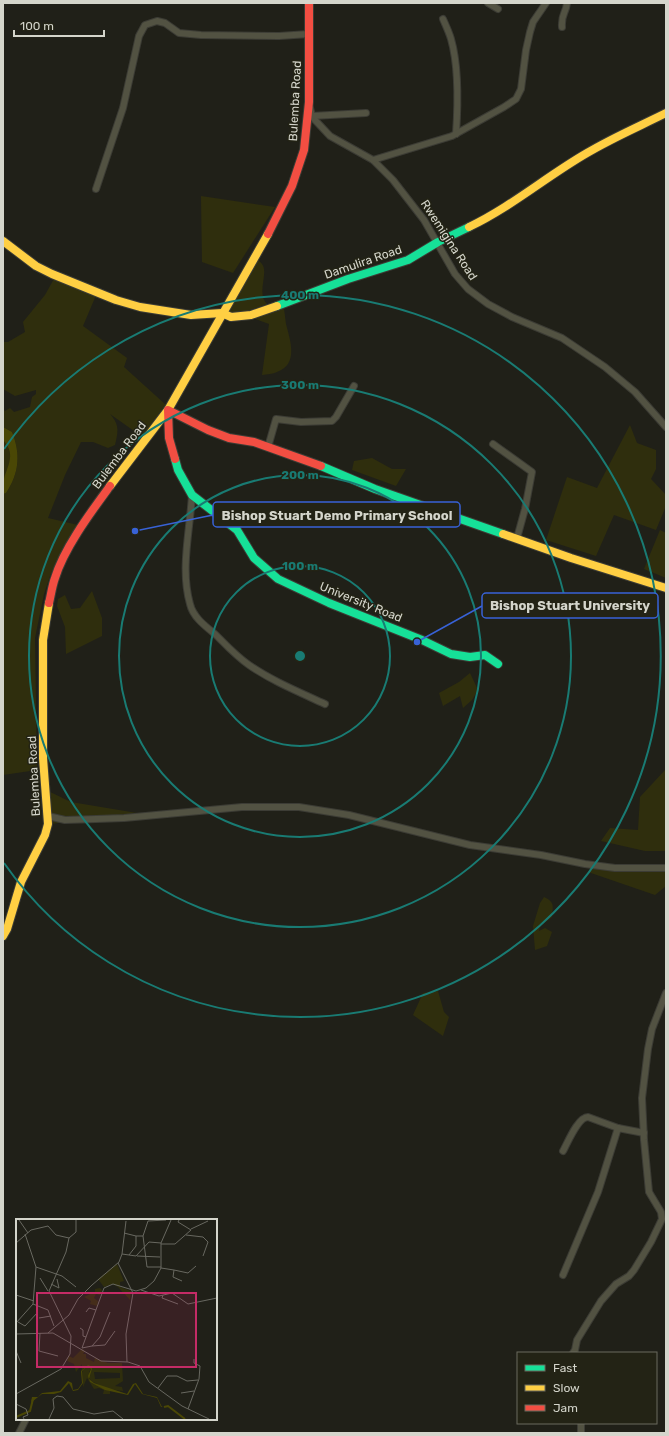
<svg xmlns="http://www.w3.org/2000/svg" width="669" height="1436" viewBox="0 0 669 1436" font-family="Rubik,sans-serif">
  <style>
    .green { fill: #2f2e0d }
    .water { fill: #4a4705 }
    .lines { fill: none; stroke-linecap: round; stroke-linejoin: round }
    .street-casing { stroke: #3c3c35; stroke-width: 8 }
    .fast-casing { stroke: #3c3c35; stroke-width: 10 }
    .slow-casing { stroke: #3c3c35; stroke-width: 10 }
    .jam-casing { stroke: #3c3c35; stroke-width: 10 }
    .street { stroke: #525242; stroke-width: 6 }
    .fast { stroke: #16e098; stroke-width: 8 }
    .slow { stroke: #ffcf43; stroke-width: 8 }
    .jam { stroke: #f24e42; stroke-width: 8 }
    .ring { fill: none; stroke: #197b73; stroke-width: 2 }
    .labels { text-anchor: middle; stroke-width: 3; stroke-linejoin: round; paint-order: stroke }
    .street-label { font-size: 12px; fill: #d4d5cb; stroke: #232315 }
    .inset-river { fill: none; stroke: #4a4705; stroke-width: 2 }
    .inset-road { fill: none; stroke: #686860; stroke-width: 1 }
    .view { fill: #c42b66; fill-opacity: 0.15; stroke: #c42b66; stroke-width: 2 }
    .inset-edge { fill: none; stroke: #d4d5cb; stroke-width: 2 }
    .centre { fill: #197b73; stroke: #232315; stroke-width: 2 }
    .ring-label { font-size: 12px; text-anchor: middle; font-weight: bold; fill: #197b73; stroke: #232315; stroke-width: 3; stroke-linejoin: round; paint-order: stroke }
    .leader { fill: none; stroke: #3862d6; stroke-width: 1.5 }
    .callout-dot { fill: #3862d6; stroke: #232315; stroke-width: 1.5 }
    .callout { fill: #232315; stroke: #3862d6; stroke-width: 1.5 }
    .callout-label { font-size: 13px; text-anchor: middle; font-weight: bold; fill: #d4d5cb }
  </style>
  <rect width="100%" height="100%" fill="#202018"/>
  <g class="green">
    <path d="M201,196L275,207L233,273L202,262Z"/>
    <path d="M254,258C256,259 260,261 262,264C269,273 256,293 267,304C252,310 240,315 224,312Z"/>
    <path d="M55,277L97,293L83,326L127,358L124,367L166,405L144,438L110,414C120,425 118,432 115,445L108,448L93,442H81L65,475L48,518L78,525L66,544L50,576L44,594L35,638L37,770L3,775V494L6,493C19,474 21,454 12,432L3,427V409L5,411L10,408L14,412L30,407L32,397L36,394V390L15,396L3,389V342H8L25,332L23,322L45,295Z"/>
    <path d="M283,305C285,312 285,318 286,324C290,340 299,364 277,372C273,374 267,374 262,375L269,324L250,317Z"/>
    <path d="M630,425L637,443L656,450V469L651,479L666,495V506L656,530L614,515L596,556L546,540L567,477L597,488Z"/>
    <path d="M3,440C15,452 10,469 3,483Z"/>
    <path d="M372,458L392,469H406L396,486L352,470L354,461Z"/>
    <path d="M660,530L666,533V578L644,569Z"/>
    <path d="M92,591L102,618V636L66,654L65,627L57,606L58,599L65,595L71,609L80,608Z"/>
    <path d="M470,673L478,690L472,700L463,708L460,696L443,706L439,693L459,682Z"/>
    <path d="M666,769V851H645L601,841L610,828L638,830L640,797Z"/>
    <path d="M46,790L71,802L137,813L51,824Z"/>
    <path d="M594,865L666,868V886L655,895L588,872Z"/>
    <path d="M544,897C555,902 553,906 552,917L540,926L539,931L545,928L552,932L547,946L535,950L533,926L540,903Z"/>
    <path d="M438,991L444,1012L449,1017L443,1036L413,1015L423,993Z"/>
  </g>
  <path class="water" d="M3,427L12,432C21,454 19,474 6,493L3,494C3,491 3,487 3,484C5,468 18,456 3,440Z"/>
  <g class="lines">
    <g class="street-casing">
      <g id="street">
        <path d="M488,3L498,9"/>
        <path d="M443,19C446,26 449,32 451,39C459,67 458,105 456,134"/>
        <path d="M562,27C561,13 566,14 567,3"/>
        <path d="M310,108L312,116L315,120L330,136L373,160L393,180L424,220L455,274L468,289L488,304L512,317L562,338L605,367L635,392L666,427"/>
        <path d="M312,116L366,113"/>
        <path d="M373,160L452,136L504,107L516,99L521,89L526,50L530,32L533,22L546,3"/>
        <path d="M96,189L123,108L139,36L145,25L157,21L165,23L179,33L201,35L279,36L309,34"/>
        <path d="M493,444L532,472L525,509L517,538"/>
        <path d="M268,447L276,419L301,422L332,421L336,417L354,386"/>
        <path d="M192,495C190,531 180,569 190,604C193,617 205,626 215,634C226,645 236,656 249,665C272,681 299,692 325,704"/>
        <path d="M48,816L65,820L96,819L124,818L242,807H299L349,815L470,845L541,855L585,864L615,868H666"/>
        <path d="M563,1151C568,1142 578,1117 588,1117L618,1128"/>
        <path d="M563,1275L598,1192L618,1128L644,1133"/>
        <path d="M573,1353L575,1350L577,1340L601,1301L616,1284L629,1276L634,1270L651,1242L662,1219L661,1212L649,1192L644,1140L642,1098L648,1049L652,1029L666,993"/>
        <path d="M19,1433L26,1419"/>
        <path d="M581,1433V1423"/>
      </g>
    </g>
    <g class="fast-casing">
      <g id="fast">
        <path d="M277,306L348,279L408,260L438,242L469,227"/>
        <path d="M175,459L178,470L192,495L237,530L254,558L278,579L329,603L422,640L451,654L470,657L485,655L498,664"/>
        <path d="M321,466L375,489L503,534"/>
      </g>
    </g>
    <g class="slow-casing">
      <g id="slow">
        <path d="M469,227C511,207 547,176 587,153C612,138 640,126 666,113"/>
        <path d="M3,241L36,266L52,274L116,300L140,307L191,315L222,313L231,317L251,315L277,306"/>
        <path d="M110,486L168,410L268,234"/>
        <path d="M503,534L571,558L666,588"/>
        <path d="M3,936L7,929L21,882L45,835L48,824L43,758V640L49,603"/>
      </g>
    </g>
    <g class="jam-casing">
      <g id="jam">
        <path d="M268,234L292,186L304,150L309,102V3"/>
        <path d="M175,459L169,438L168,410L208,430L229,438L254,442L321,466"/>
        <path d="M49,603C51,595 52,586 55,578C64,548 91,512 110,486"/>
      </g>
    </g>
    <use href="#street" class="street"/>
    <use href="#fast" class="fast"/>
    <use href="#slow" class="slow"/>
    <use href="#jam" class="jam"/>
  </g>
  <g class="ring">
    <circle cx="300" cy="656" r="90"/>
    <circle cx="300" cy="656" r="181"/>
    <circle cx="300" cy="656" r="271"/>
    <path d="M4 449A361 361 0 1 1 4 863"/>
  </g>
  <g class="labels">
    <g class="street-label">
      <text transform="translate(295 101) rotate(-87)" y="4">Bulemba Road</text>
      <text transform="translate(449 240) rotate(57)" y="4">Rwemigina Road</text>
      <text transform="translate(363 262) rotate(-19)" y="4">Damulira Road</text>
      <text transform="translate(119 455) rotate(-53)" y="4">Bulemba Road</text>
      <text transform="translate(361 602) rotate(22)" y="4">University Road</text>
      <text transform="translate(34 776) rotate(-93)" y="4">Bulemba Road</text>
    </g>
  </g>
  <g transform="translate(16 1219)">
    <rect width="201" height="201" fill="#202018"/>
    <path d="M101,45L108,62L104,63V68L115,72L114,81L102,68L96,65L88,68L82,60ZM84,69L86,71L84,76L80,75L78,79L82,82L81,87L74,85L75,82L68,78L76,74L79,75V70ZM66,130L69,132L67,135H70V139L78,143L79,139L92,144H106L107,162L99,167L106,168L107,172L92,170L77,163L73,160L76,150L73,146L67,150L65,160L66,145L60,153L58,145L51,142L53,137L57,139ZM78,153L104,154V159L79,160ZM70,147L75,150L73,153L74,163L94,172V175H87L88,171L83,169L78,170L71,159L67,168L66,152Z" fill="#2f2e0d" fill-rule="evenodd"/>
    <path d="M72,146L75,147L76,150L73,160L78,164L111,175L117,165L120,164L127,175L141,178L146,188L152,187L145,188L141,179L126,175L119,165L112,176L89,171L74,163L72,157L75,150L71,147L66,152L67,164L62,171L57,172L53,164L45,173L38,175H26L17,182L15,183L16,178H22L26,174L44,172L52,162L56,164L57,171L62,170L66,164L65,152Z" fill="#4a4705"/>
    <path class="inset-river" d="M148,188L152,187L169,200M0,198L14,192L17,180"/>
    <path class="inset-road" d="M3,1L12,14M175,10L192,2M108,14L120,17M9,15L20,48M170,16L187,18L192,23L187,37M0,24L15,11L32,7L40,16L53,19L60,13V1M145,25H159L175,11L162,3L163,1M106,35L110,2M113,36L120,27V17H127M121,37L144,38M102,44L117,74L110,115L111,143M145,48H131L127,17L132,2L150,1M145,49L158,51L157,58L166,62M158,51L172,54L180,47M24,59L32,72M35,65L43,69L41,60M125,71L143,77L156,74L172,85L201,79M0,76L18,82M147,76L146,79L162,85M17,85L32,91L38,107M70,93L73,89L80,91M23,99L35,97M2,103L9,107L22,93M0,104L17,85L20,48L46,57L60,68M64,109L67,111V117L70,118M24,114L23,132L42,137M32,114L53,96L62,80L76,66L103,43L106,35L120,37L133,23L145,24M0,115L37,114L85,142L112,143L124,147L133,163L166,187L193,200M76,127L89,126L99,112M66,129L88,69L97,65L120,72L130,69L138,62L145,49V24L155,1M66,129L76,127L84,118L94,93M0,132L5,144M142,169L151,157H161L171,162L182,161M165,174L178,172M0,175L45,150L54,135L55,117L33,72L50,33L53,19M0,185L10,190L12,196L7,198L8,200M172,190L183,160L184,147L178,144V140M33,200L38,189L37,180L41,177L47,178L57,190L78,195L97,192L107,200"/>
    <path class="view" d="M21,74H180V148H21Z"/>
    <rect width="201" height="201" class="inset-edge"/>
  </g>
  <circle cx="300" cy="656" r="6" class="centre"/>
  <g class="ring-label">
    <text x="300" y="299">400 m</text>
    <text x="300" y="389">300 m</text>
    <text x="300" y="479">200 m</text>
    <text x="300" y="570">100 m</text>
  </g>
  <path class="leader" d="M135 531L213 515M417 642L482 606"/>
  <g class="callout-dot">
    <circle cx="135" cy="531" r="4"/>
    <circle cx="417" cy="642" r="4"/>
  </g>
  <g class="callout">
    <rect x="213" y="502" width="247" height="25" rx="4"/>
    <rect x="482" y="593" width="176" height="25" rx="4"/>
  </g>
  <g class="callout-label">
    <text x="337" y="520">Bishop Stuart Demo Primary School</text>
    <text x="570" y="610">Bishop Stuart University</text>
  </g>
  <rect width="669" height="1436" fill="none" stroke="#d4d5cb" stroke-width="8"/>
  <rect x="517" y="1352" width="140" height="72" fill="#232315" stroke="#6a6a5e"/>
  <rect x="525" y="1365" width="20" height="6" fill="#16e098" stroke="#6a6a5e"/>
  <text x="553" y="1372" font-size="12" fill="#d4d5cb">Fast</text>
  <rect x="525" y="1385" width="20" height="6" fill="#ffcf43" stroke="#6a6a5e"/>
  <text x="553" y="1392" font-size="12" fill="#d4d5cb">Slow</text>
  <rect x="525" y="1405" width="20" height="6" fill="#f24e42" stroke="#6a6a5e"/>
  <text x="553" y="1412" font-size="12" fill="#d4d5cb">Jam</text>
  <path d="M14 30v6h90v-6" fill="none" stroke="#d4d5cb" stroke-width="2"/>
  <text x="20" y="30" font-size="12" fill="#d4d5cb" stroke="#232315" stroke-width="3" paint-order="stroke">100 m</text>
</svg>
